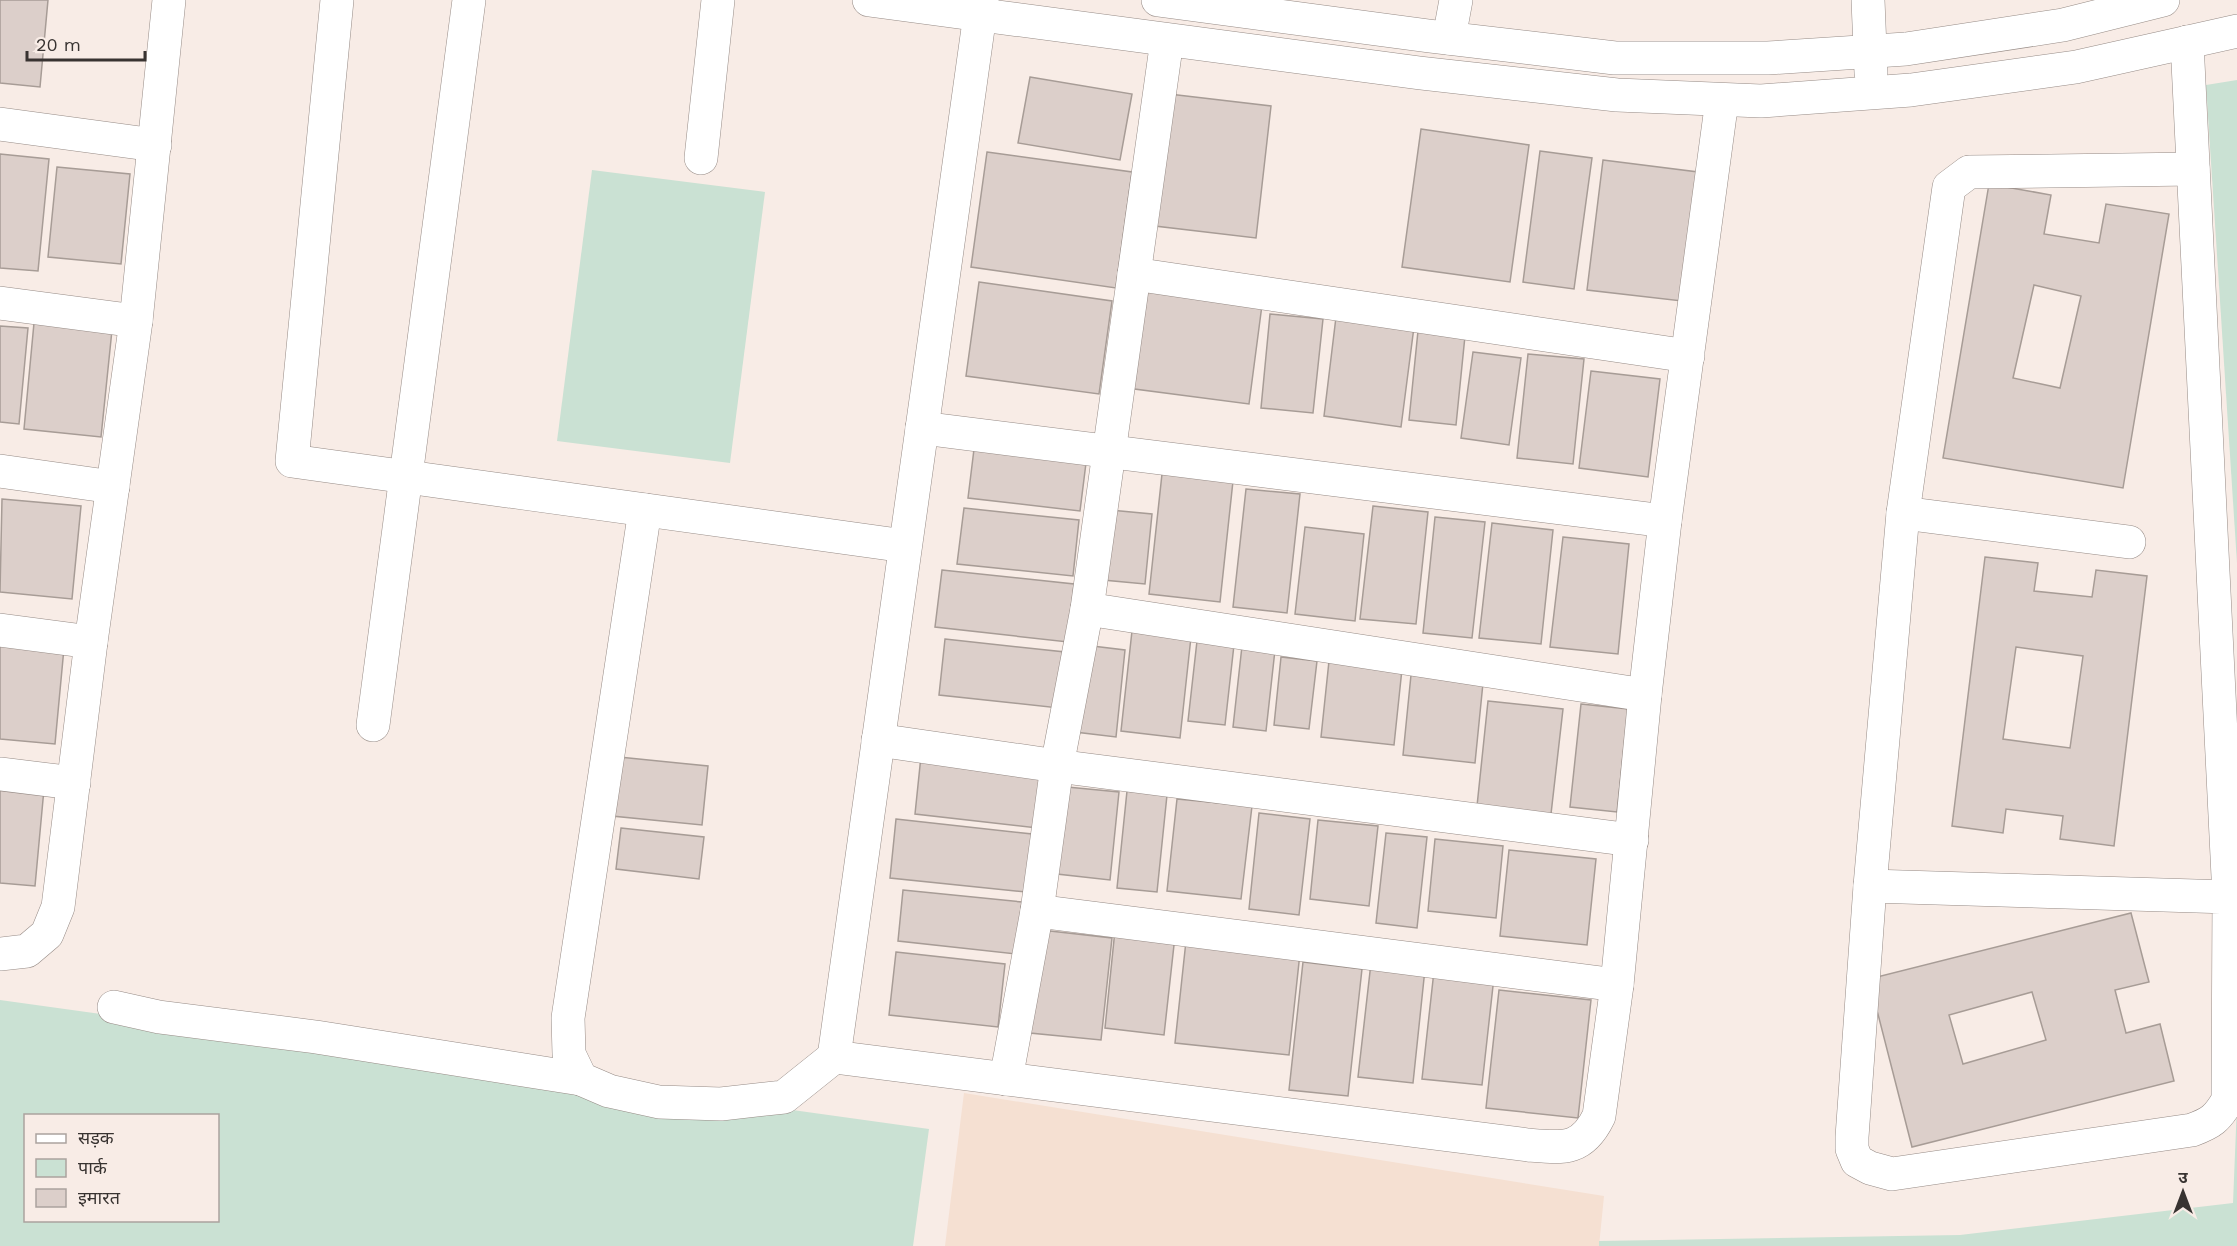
<svg xmlns="http://www.w3.org/2000/svg" width="2237" height="1246" viewBox="0 0 2237 1246" font-family="'Work Sans','Noto Sans Devanagari',sans-serif">
  <style>
    .education { fill: #f5e0d2 }
    .green { fill: #cae1d3; fill-rule: evenodd }
    .building { fill: #dccfca; stroke: #a79c96; stroke-width: 1.5; fill-rule: evenodd }
    .lines { fill: none; stroke-linecap: round; stroke-linejoin: round }
    .minor-casing { stroke: #968b86; stroke-width: 34 }
    .minor { stroke: #fff; stroke-width: 33 }
  </style>
  <rect width="100%" height="100%" fill="#f8ece6"/>
  <path class="education" d="M964,1093L1604,1196L1599,1246H945Z"/>
  <g class="green">
    <path d="M2237,80V563L2206,85Z"/>
    <path d="M592,170L765,192L730,463L557,441Z"/>
    <path d="M0,1000L929,1129L913,1246H0ZM26,1116H218V1220H26Z"/>
    <path d="M2237,1104V1246H1599V1241L1960,1235L2233,1203Z"/>
  </g>
  <g class="building">
    <path d="M0,0H48L40,87L0,83Z"/>
    <path d="M1030,77L1132,94L1120,160L1018,143Z"/>
    <path d="M1169,94L1271,106L1256,238L1155,226Z"/>
    <path d="M1421,129L1529,145L1510,282L1402,267Z"/>
    <path d="M1540,151L1592,158L1574,289L1523,282Z"/>
    <path d="M987,152L1132,172L1116,288L971,267Z"/>
    <path d="M0,154L49,159L38,271L0,268Z"/>
    <path d="M1603,160L1698,172L1682,301L1587,290Z"/>
    <path d="M57,167L130,174L121,264L48,257Z"/>
    <path d="M1989,184L2051,195L2044,234L2099,243L2106,204L2169,214L2123,488L1943,458ZM2034,285L2081,296L2060,388L2013,378Z"/>
    <path d="M979,282L1112,301L1099,394L966,376Z"/>
    <path d="M1139,290L1262,305L1249,404L1127,388Z"/>
    <path d="M1270,314L1323,319L1313,413L1261,408Z"/>
    <path d="M1336,317L1414,327L1401,427L1324,416Z"/>
    <path d="M1419,321L1466,326L1456,425L1409,420Z"/>
    <path d="M34,323L112,330L101,437L24,429Z"/>
    <path d="M0,326L28,328L19,424L0,422Z"/>
    <path d="M1473,352L1521,358L1509,445L1461,438Z"/>
    <path d="M1528,354L1584,359L1573,464L1517,458Z"/>
    <path d="M1591,371L1660,379L1648,477L1579,468Z"/>
    <path d="M975,441L1087,455L1080,511L968,498Z"/>
    <path d="M1162,474L1233,481L1220,602L1149,594Z"/>
    <path d="M1246,489L1300,494L1287,613L1233,607Z"/>
    <path d="M2,499L81,506L72,599L0,592Z"/>
    <path d="M1373,506L1428,512L1416,624L1360,619Z"/>
    <path d="M964,508L1079,520L1073,576L957,564Z"/>
    <path d="M1110,510L1152,514L1145,584L1103,580Z"/>
    <path d="M1435,517L1485,522L1472,638L1423,633Z"/>
    <path d="M1492,523L1553,530L1541,644L1479,638Z"/>
    <path d="M1305,527L1364,534L1355,621L1295,614Z"/>
    <path d="M1563,537L1629,544L1618,654L1550,647Z"/>
    <path d="M1985,557L2038,563L2034,591L2092,597L2096,570L2147,576L2114,846L2060,839L2063,816L2006,809L2003,833L1952,826ZM2016,647L2083,656L2070,748L2003,739Z"/>
    <path d="M942,570L1074,584L1068,642L935,627Z"/>
    <path d="M1132,631L1191,637L1180,738L1121,731Z"/>
    <path d="M1198,632L1235,636L1225,725L1188,721Z"/>
    <path d="M1243,637L1276,641L1266,731L1233,727Z"/>
    <path d="M945,639L1065,652L1059,708L939,695Z"/>
    <path d="M0,642L64,648L55,744L0,739Z"/>
    <path d="M1084,645L1125,650L1116,737L1075,732Z"/>
    <path d="M1281,657L1317,661L1309,729L1274,725Z"/>
    <path d="M1329,661L1402,669L1394,745L1321,737Z"/>
    <path d="M1411,675L1483,683L1475,763L1403,755Z"/>
    <path d="M1488,701L1563,709L1551,814L1477,806Z"/>
    <path d="M1581,704L1628,709L1617,812L1570,807Z"/>
    <path d="M921,756L1053,771L1046,829L915,814Z"/>
    <path d="M619,757L708,766L702,825L612,816Z"/>
    <path d="M0,785L44,789L35,886L0,883Z"/>
    <path d="M1067,787L1119,792L1110,880L1057,874Z"/>
    <path d="M1127,791L1167,795L1157,892L1117,888Z"/>
    <path d="M1177,799L1252,806L1241,899L1167,891Z"/>
    <path d="M1259,813L1310,819L1299,915L1249,909Z"/>
    <path d="M896,819L1032,834L1026,892L890,878Z"/>
    <path d="M1318,820L1378,826L1369,906L1310,899Z"/>
    <path d="M621,828L704,837L699,879L616,869Z"/>
    <path d="M1386,833L1427,837L1417,928L1376,923Z"/>
    <path d="M1435,839L1503,846L1496,918L1428,911Z"/>
    <path d="M1509,850L1596,859L1587,945L1500,936Z"/>
    <path d="M903,890L1022,902L1016,954L898,941Z"/>
    <path d="M2131,913L2149,982L2115,990L2126,1033L2160,1024L2174,1081L1912,1147L1869,979ZM2032,992L2046,1040L1963,1064L1949,1015Z"/>
    <path d="M1041,930L1112,938L1101,1040L1030,1033Z"/>
    <path d="M1115,930L1175,936L1164,1035L1105,1028Z"/>
    <path d="M1186,941L1300,953L1289,1055L1175,1043Z"/>
    <path d="M896,952L1005,964L998,1027L889,1015Z"/>
    <path d="M1303,962L1362,969L1348,1096L1289,1090Z"/>
    <path d="M1371,963L1425,969L1413,1083L1358,1077Z"/>
    <path d="M1434,971L1494,977L1482,1085L1422,1079Z"/>
    <path d="M1499,990L1591,1000L1578,1118L1486,1108Z"/>
  </g>
  <g class="lines">
    <g class="minor-casing">
      <g id="minor">
        <path d="M337,0L292,461L905,546"/>
        <path d="M869,0L1420,73L1617,95L1761,101L1911,90L2076,67L2237,31"/>
        <path d="M982,0L834,1057L1528,1145C1564,1148 1582,1151 1599,1116L1617,985L1645,695L1665,521L1722,100"/>
        <path d="M1158,0L1429,36L1615,58H1768L1906,49L2063,25L2163,0"/>
        <path d="M1868,0L1871,73"/>
        <path d="M1449,38L1456,0"/>
        <path d="M2187,42L2229,897L2228,1100C2217,1119 2211,1123 2192,1130L1892,1174L1870,1168L1857,1161L1852,1149V1137L1870,886L2229,897"/>
        <path d="M0,124L155,145"/>
        <path d="M701,158L718,0"/>
        <path d="M1134,274L1688,356"/>
        <path d="M0,303L136,321"/>
        <path d="M922,428L1665,521"/>
        <path d="M0,471L113,487"/>
        <path d="M645,510L568,1018L569,1054L581,1079L609,1091L659,1102L721,1104L784,1097L834,1057"/>
        <path d="M1903,513L2129,542"/>
        <path d="M1087,609L1645,695"/>
        <path d="M0,630L91,642"/>
        <path d="M373,725L469,0"/>
        <path d="M878,740L1057,766L1632,840"/>
        <path d="M0,774L74,783"/>
        <path d="M1870,886L1903,513L1949,187L1969,172L2193,169"/>
        <path d="M1037,911L1617,985"/>
        <path d="M0,954L27,951L47,934L58,907L91,642L136,321L169,0"/>
        <path d="M114,1007L159,1017L316,1037L581,1079"/>
        <path d="M1006,1079L1037,911L1057,766L1087,609L1167,40"/>
      </g>
    </g>
    <use href="#minor" class="minor"/>
  </g>
  <rect x="24" y="1114" width="195" height="108" fill="#f8ece6" stroke="#aba29e" stroke-width="1.5"/>
  <rect x="36" y="1134" width="30" height="9" fill="#ffffff" stroke="#aba29e" stroke-width="1.5"/>
  <text x="78" y="1144" font-size="18" fill="#383331">सड़क</text>
  <rect x="36" y="1159" width="30" height="18" fill="#cae1d3" stroke="#aba29e" stroke-width="1.5"/>
  <text x="78" y="1174" font-size="18" fill="#383331">पार्क</text>
  <rect x="36" y="1189" width="30" height="18" fill="#dccfca" stroke="#aba29e" stroke-width="1.5"/>
  <text x="78" y="1204" font-size="18" fill="#383331">इमारत</text>
  <g transform="translate(2183 1192)" stroke="#f8ece6" stroke-width="4.5" paint-order="stroke">
  <path d="M0-4.5L10 22L0 15L-10 22Z" fill="#383331"/>
  <text y="-9" font-size="16" font-weight="bold" text-anchor="middle" fill="#383331">उ</text>
  </g>
  <path d="M27 51v9h118v-9" fill="none" stroke="#383331" stroke-width="3"/>
  <text x="36" y="51" font-size="18" fill="#383331" stroke="#f8ece6" stroke-width="4.5" paint-order="stroke">20 m</text>
</svg>
